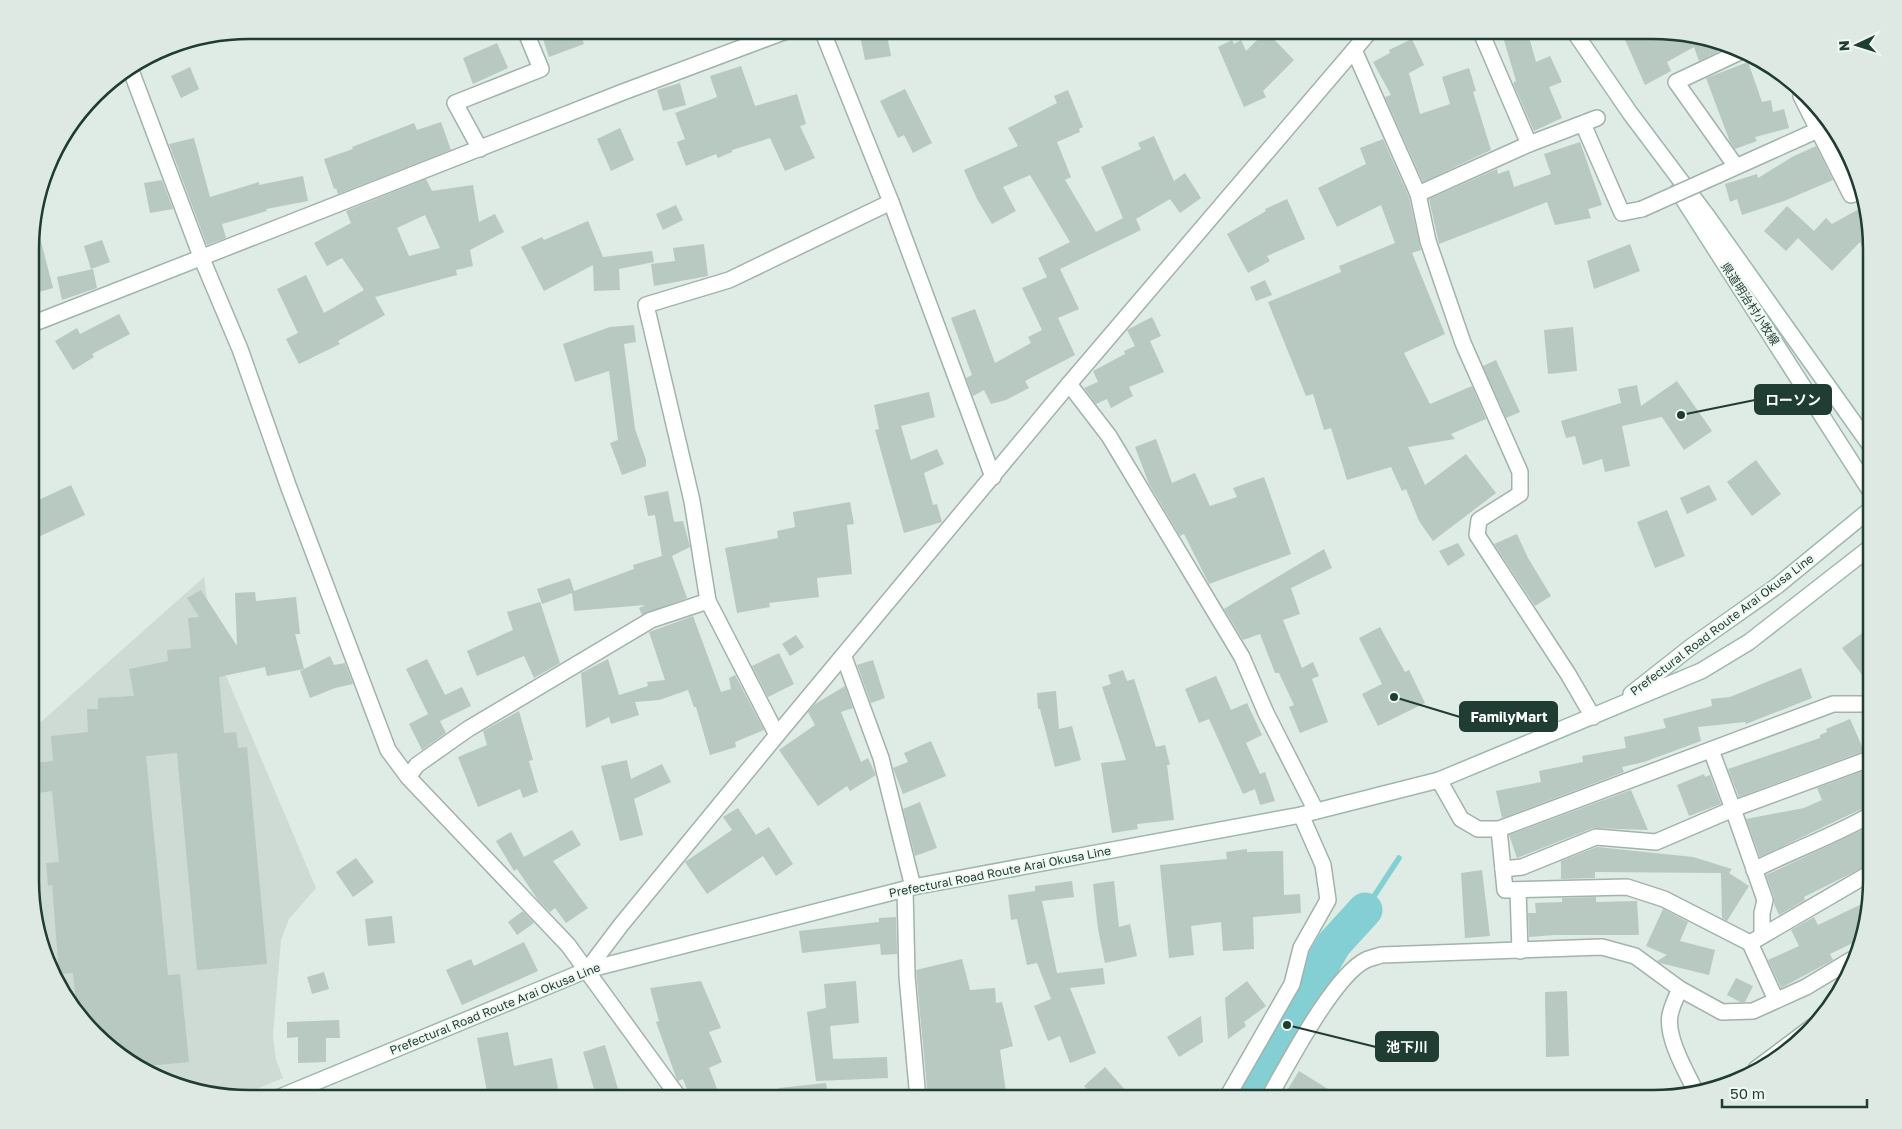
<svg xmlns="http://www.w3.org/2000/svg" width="1902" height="1129" viewBox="0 0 1902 1129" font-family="'Golos Text','Noto Sans JP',sans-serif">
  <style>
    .built { fill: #cddbd4 }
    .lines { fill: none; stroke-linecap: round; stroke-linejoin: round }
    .stream { stroke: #83cfd4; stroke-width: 5.5 }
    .river { stroke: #83cfd4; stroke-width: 35 }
    .building { fill: #b7c9c0; fill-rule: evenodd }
    .street-casing { stroke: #a2b3ac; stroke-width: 18 }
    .secondary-casing { stroke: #9db8ac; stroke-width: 18 }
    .street { stroke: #fff; stroke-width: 15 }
    .secondary { stroke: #fff; stroke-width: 15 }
    .street-bridge-casing { stroke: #a2b3ac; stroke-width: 18; stroke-linecap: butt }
    .street-bridge { stroke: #fff; stroke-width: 15 }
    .labels { text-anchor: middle; stroke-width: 4; stroke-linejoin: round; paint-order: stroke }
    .street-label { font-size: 12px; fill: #1f3d32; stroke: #f0f8f3 }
    .rim { fill: none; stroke: #1f3d32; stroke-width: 2.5 }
    .leader { fill: none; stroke: #1f3d32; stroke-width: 2 }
    .callout-dot { fill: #1f3d32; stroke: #f0f8f3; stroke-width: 2 }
    .callout { fill: #1f3d32; stroke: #1f3d32; stroke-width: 2 }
    .callout-label { font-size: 14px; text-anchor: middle; font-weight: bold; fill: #fff }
  </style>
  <rect width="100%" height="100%" fill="#dfebe5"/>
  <path class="built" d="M204,577L213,645L316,888L289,919L281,940L273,1035L276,1060L283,1078L237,1097L192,1091L139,1070L67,1001L32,908V730Z"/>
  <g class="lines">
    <path class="stream" d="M1365,910L1399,858"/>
    <path class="river" d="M1245,1099L1334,944L1365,910"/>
  </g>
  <g class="building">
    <path d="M540,30H579L584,44L549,57Z"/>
    <path d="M859,30H886L891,56L865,60Z"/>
    <path d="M1501,30H1527L1536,62L1550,56L1562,82L1549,87L1562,118L1534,131L1513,83L1516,81Z"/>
    <path d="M1636,30L1710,38L1714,39L1718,52L1699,61L1694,47L1667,62L1671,71L1645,85L1623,35Z"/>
    <path d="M1266,31L1294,60L1263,91L1266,97L1244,107L1218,47L1232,40L1234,44L1241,40L1246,51Z"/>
    <path d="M1412,39L1424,65L1409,73L1420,114L1450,104L1442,77L1469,68L1476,91L1473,92L1491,150L1423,182L1385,97L1391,95L1373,62L1390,53L1389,50Z"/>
    <path d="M497,43L508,68L473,84L463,58Z"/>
    <path d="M1748,62L1762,102L1771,100L1773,112L1784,109L1789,128L1755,137L1757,141L1735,149L1730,142L1706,78Z"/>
    <path d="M741,66L755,106L797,94L806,124L800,126L815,158L785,171L770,138L732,150V152L718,158L716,154L686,166L677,142L685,139L675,113L717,97L710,76Z"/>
    <path d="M190,67L199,89L181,98L171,76Z"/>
    <path d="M680,83L686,105L663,111L657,90Z"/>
    <path d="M905,89L932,143L913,153L904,135L898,138L880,101Z"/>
    <path d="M1068,90L1083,127L1079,129L1080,132L1057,142L1071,177L1065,180L1096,232L1123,218L1101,167L1141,149L1138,143L1154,136L1174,181L1185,173L1201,198L1180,213L1170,199L1136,219L1141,230L1060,269L1079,309L1058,318L1075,355L1025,381L1029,388L1006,400L991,404L984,390L973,396L966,378L972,375L951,318L975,309L995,363L1031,343L1028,337L1042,330L1022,288L1047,277L1038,258L1070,242L1030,175L1003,187L1016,211L992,224L977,199L964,170L1018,146L1008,128L1057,103L1054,96Z"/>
    <path d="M441,122L451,150L338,194L336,188L334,189L324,159L353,149L352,147L414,123L417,130Z"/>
    <path d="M620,128L634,160L611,171L597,139Z"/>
    <path d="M1839,136L1854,165V171L1850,173L1833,139Z"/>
    <path d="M194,138L210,197L259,182V185L303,176L308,201L266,209L267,211L222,224L226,238L207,245L169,144Z"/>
    <path d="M1383,139L1409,197L1421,250L1412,253L1445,334L1404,353L1430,404L1472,386L1486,419L1451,434L1455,439L1408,447L1425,485L1466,454L1496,493L1433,541L1419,521L1406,489L1402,491L1391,467L1347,480L1331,428L1324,430L1313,394L1306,396L1268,302L1341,272L1339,266L1395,243L1381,205L1337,227L1318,188L1366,164L1360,148Z"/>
    <path d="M1580,142L1602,205L1588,209L1591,218L1555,225L1547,202L1439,244L1429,199L1497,169L1498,174L1509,170L1514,187L1551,174L1544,154Z"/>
    <path d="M1816,146L1833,180L1784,201L1742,215L1737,199L1730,202L1725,184L1757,174L1758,178L1792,157Z"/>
    <path d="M426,179L432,191L473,185L479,222L495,214L504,232L470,250L473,266L456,270L457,275L375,297L385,315L338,341L340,344L299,364L286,339L298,333L277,289L306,275L324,313L364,290L342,258L327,266L314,243L351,223L346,211ZM425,215L440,248L409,256L397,228Z"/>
    <path d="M162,180L173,209L150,213L144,183Z"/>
    <path d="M1287,199L1305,239L1267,256L1270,261L1248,273L1227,234L1266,211L1265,209Z"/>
    <path d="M676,205L683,220L663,230L656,214Z"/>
    <path d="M1866,205L1872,234L1870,266L1860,242L1832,271L1798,238L1786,251L1764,231L1787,206L1814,231L1826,218L1832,224Z"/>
    <path d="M588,221L603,257L652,251L654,262L619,269L620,290L594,291L593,265L544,291L521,247L542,237L544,240Z"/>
    <path d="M37,226L53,288L32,294V227Z"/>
    <path d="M102,240L110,262L91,269L84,246Z"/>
    <path d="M704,244L708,276L654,286L651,264L675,261L673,248Z"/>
    <path d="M1630,244L1640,271L1594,289L1587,261Z"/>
    <path d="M93,269L97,288L62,300L57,277Z"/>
    <path d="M1265,280L1272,295L1256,301L1250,287Z"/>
    <path d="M119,314L130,334L92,354L94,357L73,370L55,341L77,328L80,334Z"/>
    <path d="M1152,317L1161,336L1150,341L1164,372L1129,387L1133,396L1111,408L1107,399L1096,404L1084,388L1098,382L1093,371L1125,354L1124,351L1135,346L1127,330Z"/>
    <path d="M634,325L636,342L624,344L635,429L646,460V466L622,475L610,443L618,440L609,371L575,382L563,344L610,327Z"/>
    <path d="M1573,327L1577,371L1548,374L1544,330Z"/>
    <path d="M1496,360L1520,412L1506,418L1483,366Z"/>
    <path d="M1677,381L1712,431L1684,450L1662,417L1622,426L1630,466L1605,472L1602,459L1583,465L1575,436L1566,438L1561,421L1621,403L1618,389L1637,385L1641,406Z"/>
    <path d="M929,392L935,417L901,426L911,460L937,449L944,464L924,473L933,505L937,504L942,522L904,533L875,430L879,429L874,405Z"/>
    <path d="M1156,439L1172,483L1195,473L1210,506L1237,497L1233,488L1264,477L1291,554L1209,584L1184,534L1180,536L1149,484L1135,447Z"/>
    <path d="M1756,460L1781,494L1752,516L1727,482Z"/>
    <path d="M71,485L85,515L32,540V503Z"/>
    <path d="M1709,485L1717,500L1687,514L1680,498Z"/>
    <path d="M668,491L674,522L683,521L689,543L690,547L672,556L687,598L642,615L639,608L645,605L574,611L572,593L542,604L537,589L570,578L574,591L634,569L633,565L662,556L655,515L648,516L644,496Z"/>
    <path d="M850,502L854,524L847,525L852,574L817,578L819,597L769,603L770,607L737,613L725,548L778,538L777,531L795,527L793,512Z"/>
    <path d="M1667,510L1685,556L1655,568L1637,522Z"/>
    <path d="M1517,534L1528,558L1551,596L1535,606L1494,544Z"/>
    <path d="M1458,543L1465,555L1448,566L1439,551Z"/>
    <path d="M1324,549L1332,568L1291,588L1300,614L1283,620L1302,668L1313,662L1319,676L1312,679L1328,722L1300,733L1289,707L1294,705L1279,673H1275L1260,634L1243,640L1224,609Z"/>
    <path d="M201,590L237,646L235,593L255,592L256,601L296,597L300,634H295L304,669L267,676L265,667L219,677L224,733L236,732L238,748L247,747L267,964L197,970L177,753L146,756L168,975L180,974L189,1062L137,1067L77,1011L73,973L59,974L52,885L48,886L46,863L59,862L52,791L38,793L34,763L53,761L51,736L88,732L87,709H98V698L134,696L129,669L168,661L167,650L191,648L188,618L199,617L187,598Z"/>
    <path d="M540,602L560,663L534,678L524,656L477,676L467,651L513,630L507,612Z"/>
    <path d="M693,616L721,692L731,689L729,678L735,675L764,730L735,742L736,747L710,755L696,707H694L688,690L659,700L635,702L639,715L611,724L609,717L586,728L581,673L608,659L619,695L648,686L647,682L665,680L649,632Z"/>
    <path d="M1872,626V688L1842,648Z"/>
    <path d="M1380,627L1405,672L1409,670L1425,703L1378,726L1362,694L1382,684L1359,638Z"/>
    <path d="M796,635L804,647L790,656L782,644Z"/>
    <path d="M779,653L794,684L768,697L752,666Z"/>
    <path d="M330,656L334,665L345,663L353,684L335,688L310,698L300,671Z"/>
    <path d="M427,659L445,695L462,687L471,706L440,721L446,733L422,750L409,724L428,714L406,669Z"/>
    <path d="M873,660L885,698L871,703L857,665Z"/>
    <path d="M1801,668L1812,698L1746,724L1745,722L1698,727L1701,741L1644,762L1622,767L1624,772L1502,818L1496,791L1541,782L1539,771L1583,762L1582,756L1626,748L1624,737L1666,728L1663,719L1712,706L1711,699L1730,697Z"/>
    <path d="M1123,670L1127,681L1134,679L1156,747L1165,745L1170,765H1167L1174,820L1137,824L1138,829L1112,833L1101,763L1126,760L1102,687L1111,684L1108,675Z"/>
    <path d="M1216,676L1231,710L1247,703L1262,735L1246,743L1260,774L1265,772L1275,801L1260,805L1255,789L1243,794L1209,719L1199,723L1185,689Z"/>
    <path d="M845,686L853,708L841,712L861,762L868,758L876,775L850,791L847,786L818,806L779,750L815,725L808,712L815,704Z"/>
    <path d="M1056,691L1059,729L1072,726L1081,760L1055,767L1040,709H1038L1037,693Z"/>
    <path d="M519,711L533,760L529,761L538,792L523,798L520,789L478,807L458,757L487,745L483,731Z"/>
    <path d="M1850,719L1864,751L1739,797L1728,769L1820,738V735L1827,732L1826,729Z"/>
    <path d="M931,741L946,776L903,794L893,768L908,762L904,753Z"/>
    <path d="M627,760L631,779L662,764L671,782L634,799L643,835L620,841L601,766Z"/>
    <path d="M1871,768L1872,804L1760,857L1746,819L1804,808L1822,800L1817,788Z"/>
    <path d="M1704,774L1705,777L1710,775L1721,804L1689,816L1677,785Z"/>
    <path d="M1631,790L1648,830L1593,828L1517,858L1509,835Z"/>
    <path d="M920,802L937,848L915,856L903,809Z"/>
    <path d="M738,808L756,835L769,827L793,864L776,876L763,856L707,894L685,862L732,830L723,817Z"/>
    <path d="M572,830L581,845L553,861L588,908L566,923L555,908L550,912L538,900L517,869L514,871L496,841L511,832L524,857Z"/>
    <path d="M1862,830L1872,863L1804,897L1805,900L1779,915L1774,904V897L1766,875Z"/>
    <path d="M1597,847L1693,857L1732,869L1729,873L1749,886L1727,921L1722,918L1721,873L1595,872V878L1561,879V861Z"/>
    <path d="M1247,849V852L1283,851L1284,895L1300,894L1301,913L1253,917L1254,949L1223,951L1221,922L1191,926L1194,955L1169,958L1160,865L1227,859L1226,852Z"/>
    <path d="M356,858L374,882L353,897L336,872Z"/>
    <path d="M1482,870L1490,936L1465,938L1461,873Z"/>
    <path d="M1072,881L1074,897L1042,901L1057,973L1103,968L1105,984L1070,988L1096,1053L1070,1063L1060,1036L1048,1041L1034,1006L1051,999L1037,963L1027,965L1017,919L1011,920L1008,895L1035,891V886Z"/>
    <path d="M1114,881L1119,927L1130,924L1137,956L1105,963L1098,929L1093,884Z"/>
    <path d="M1596,897V902L1637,901L1639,935H1555L1529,937L1528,913H1536L1535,903L1562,902V898Z"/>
    <path d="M1870,900L1857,941L1830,954L1833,960L1781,988L1768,960L1799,946L1791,930L1814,917L1818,925Z"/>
    <path d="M1663,909L1688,922L1680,941L1715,950L1709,975L1660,963L1657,961L1667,955L1646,946Z"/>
    <path d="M523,911L534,923L517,935L508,922Z"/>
    <path d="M392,916L395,943L368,946L365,919Z"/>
    <path d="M896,917L897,954L881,955L880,944L802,953L799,931L879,922V918Z"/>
    <path d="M524,942L538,971L462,1005L446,970L471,959L474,966Z"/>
    <path d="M962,959L970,990L995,988L996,1003L1002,1002L1013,1046L1000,1050L1007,1099H928L916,970Z"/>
    <path d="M324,972L329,989L312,994L307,977Z"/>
    <path d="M1736,978L1753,986L1745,1002H1740L1727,995Z"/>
    <path d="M701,981L721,1028L709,1032L722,1062L709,1068L721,1099H691L683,1079L678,1081L676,1077L656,1022L659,1021L650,988Z"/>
    <path d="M856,981L859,1023L830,1026L833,1059L887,1057L888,1078L816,1081L807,1012L826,1008L824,984Z"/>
    <path d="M1247,981L1266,1006L1244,1022L1246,1026L1228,1039L1225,998Z"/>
    <path d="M1567,991L1569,1056L1546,1057L1545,992Z"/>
    <path d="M1201,1016L1203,1042L1179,1057L1167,1037Z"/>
    <path d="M339,1020L340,1038H326V1062L298,1063V1037L287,1038V1022Z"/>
    <path d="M508,1032L514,1066L552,1058L560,1099H497L496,1090L487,1092L477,1038Z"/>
    <path d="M605,1045L621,1099H597L583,1052Z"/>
    <path d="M1105,1067L1133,1099H1096L1084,1086Z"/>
    <path d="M1299,1071L1344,1099H1282Z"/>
    <path d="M826,1083L828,1099H779V1088Z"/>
  </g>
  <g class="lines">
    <g class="street-casing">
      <g id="street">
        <path d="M822,30L891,202L993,477"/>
        <path d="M1480,30L1529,144"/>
        <path d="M1354,50L1418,194L1428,241L1463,343L1520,472V494L1479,520L1477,535L1568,674L1593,717"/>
        <path d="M130,68L202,259L240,349L289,488L388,750L408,777L568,945L680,1099"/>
        <path d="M1801,96L1851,195L1863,189"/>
        <path d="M1583,124L1622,213L1642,209"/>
        <path d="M480,149L455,103L541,69L525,30"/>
        <path d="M1735,165L1676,82L1742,51"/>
        <path d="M1718,175L1818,130"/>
        <path d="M1418,194L1529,144L1597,118"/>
        <path d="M32,324L623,92L789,30"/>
        <path d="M1069,384L1109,436L1242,657L1266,713L1316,811"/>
        <path d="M708,601L692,501L646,305L729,280L891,202"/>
        <path d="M844,657L881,758L913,887"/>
        <path d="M1711,750L1733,809L1872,758"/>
        <path d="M408,777L417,765L468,729L651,620L708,601L777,735"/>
        <path d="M1439,780L1461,819L1478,829H1499L1833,704H1872"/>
        <path d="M1499,829L1505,890L1627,887L1664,899L1750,943L1872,872"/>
        <path d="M1503,869L1522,867L1596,837L1656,842L1733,809L1765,900L1762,913V936"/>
        <path d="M1754,870C1793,850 1834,836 1872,814"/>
        <path d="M905,889L907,976L918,1099"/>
        <path d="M1518,890L1520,951"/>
        <path d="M1750,943L1776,1000"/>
        <path d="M587,970L621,925L777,735L1069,384L1371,30"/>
        <path d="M1680,989C1676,997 1672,1006 1670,1015C1666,1037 1685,1070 1695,1090"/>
        <path d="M1757,1071L1756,1069L1816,1024"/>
        <path d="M1226,1099L1292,984L1301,948L1328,900L1323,865L1301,815"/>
        <path d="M1268,1099C1287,1066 1334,975 1366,960C1370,958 1376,957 1381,955L1602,947L1635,956L1680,989L1722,1012L1753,1011L1806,987L1851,960"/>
      </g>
    </g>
    <g class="secondary-casing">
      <g id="secondary">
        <path d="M1573,30L1630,113L1708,217L1872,448"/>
        <path d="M1678,191L1872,494"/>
        <path d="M1631,694L1692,646L1777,586L1872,508"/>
        <path d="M275,1099L587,970L913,887L1301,815L1439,780L1701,671L1749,642L1872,546"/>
      </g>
    </g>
    <use href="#street" class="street"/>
    <use href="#secondary" class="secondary"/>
    <g class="street-bridge-casing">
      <path id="street-bridge" d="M1642,209L1718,175"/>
    </g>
    <use href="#street-bridge" class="street-bridge"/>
  </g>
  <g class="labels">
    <g class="street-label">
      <text transform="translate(1750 304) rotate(57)" y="4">県道明治村小牧線</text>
      <text transform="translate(1722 625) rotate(-37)" y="4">Prefectural Road Route Arai Okusa Line</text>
      <text transform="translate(1000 872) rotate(-11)" y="4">Prefectural Road Route Arai Okusa Line</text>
      <text transform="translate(495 1009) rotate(-22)" y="4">Prefectural Road Route Arai Okusa Line</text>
    </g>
  </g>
  <path d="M0 0H1902V1129H0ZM249 39H1653A210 210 0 0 1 1863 249V880A210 210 0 0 1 1653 1090H249A210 210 0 0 1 39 880V249A210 210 0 0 1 249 39Z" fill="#dfe9e4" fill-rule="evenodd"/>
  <path class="rim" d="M249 39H1653A210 210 0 0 1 1863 249V880A210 210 0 0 1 1653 1090H249A210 210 0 0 1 39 880V249A210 210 0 0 1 249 39Z"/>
  <path class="leader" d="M1681 415L1755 400M1394 697L1460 717M1287 1025L1376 1047"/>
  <g class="callout-dot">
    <circle cx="1681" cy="415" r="5"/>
    <circle cx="1394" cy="697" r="5"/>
    <circle cx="1287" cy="1025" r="5"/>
  </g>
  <g class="callout">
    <rect x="1755" y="385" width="76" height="29" rx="5"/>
    <rect x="1460" y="702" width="97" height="29" rx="5"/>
    <rect x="1376" y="1032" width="62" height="29" rx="5"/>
  </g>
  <g class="callout-label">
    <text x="1793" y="405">ローソン</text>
    <text x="1509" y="722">FamilyMart</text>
    <text x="1407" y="1052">池下川</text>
  </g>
  <g transform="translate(1857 45) rotate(266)" stroke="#f0f8f3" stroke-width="4" paint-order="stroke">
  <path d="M0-4L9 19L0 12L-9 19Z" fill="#1f3d32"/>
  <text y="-8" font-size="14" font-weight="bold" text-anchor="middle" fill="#1f3d32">N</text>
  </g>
  <path d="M1722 1099v8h145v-8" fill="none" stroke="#1f3d32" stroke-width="2.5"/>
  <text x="1730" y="1099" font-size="15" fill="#1f3d32" stroke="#f0f8f3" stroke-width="4" paint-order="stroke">50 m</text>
</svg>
